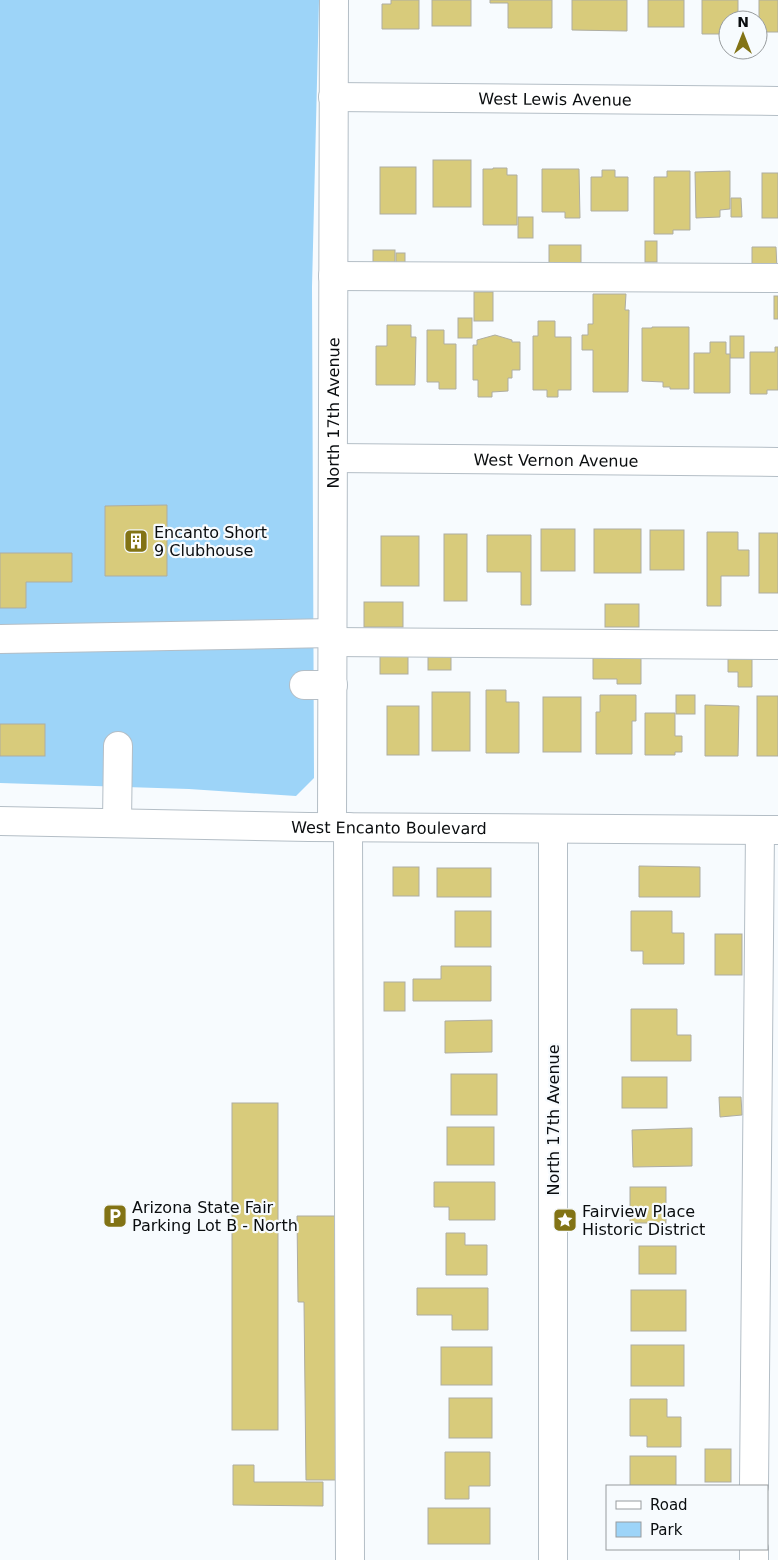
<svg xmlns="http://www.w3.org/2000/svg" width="778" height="1560" viewBox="0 0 778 1560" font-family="'DejaVu Sans',sans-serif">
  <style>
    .green { fill: #9dd4f8 }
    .building { fill: #d8cb7b; stroke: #aeada2 }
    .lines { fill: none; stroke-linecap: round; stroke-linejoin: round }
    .minor-casing { stroke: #b4bec6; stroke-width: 30 }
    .minor { stroke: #fff; stroke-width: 28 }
    .labels { text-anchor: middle; stroke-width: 4.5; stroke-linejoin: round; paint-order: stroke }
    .street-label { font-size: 16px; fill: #0a0d0f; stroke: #f7fbfe }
    .poi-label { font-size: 16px; fill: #0a0d0f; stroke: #f7fbfe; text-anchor: start }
  </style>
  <rect width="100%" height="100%" fill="#f7fbfe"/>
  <path class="green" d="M0,0H319L312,287L314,778L296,796L189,789L0,783Z"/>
  <g class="building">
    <path d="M391,0H419V29H382V4H391Z"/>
    <rect x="432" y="0" width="39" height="26"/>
    <path d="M490,0H552V28H508V3H490Z"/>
    <path d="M572,0H627V31L572,30Z"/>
    <rect x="648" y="0" width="36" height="27"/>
    <path d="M702,0H738V20H728V34H702Z"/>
    <rect x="759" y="0" width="19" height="32"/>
    <rect x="433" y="160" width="38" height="47"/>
    <rect x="380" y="167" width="36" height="47"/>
    <path d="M493,168H507V175H517V225H483V169H493Z"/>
    <path d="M542,169H579L580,218H565V212H542Z"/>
    <path d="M602,170H615V177H628V211H591V177H602Z"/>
    <path d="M667,171H690V230H673V234H654V177H667Z"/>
    <path d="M730,171V209L720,210V217L696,218L695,172Z"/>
    <rect x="762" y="173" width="16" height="45"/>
    <path d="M731,198H741L742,217H731Z"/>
    <rect x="518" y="217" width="15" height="21"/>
    <rect x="645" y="241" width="12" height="21"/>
    <rect x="549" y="245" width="32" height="27"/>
    <path d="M752,247H776L777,269H752Z"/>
    <rect x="373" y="250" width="22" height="15"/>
    <rect x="396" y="253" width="9" height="11"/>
    <rect x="474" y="292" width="19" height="29"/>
    <path d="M593,294H626L625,310H629L628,392H593V350H582V335H588V324H593Z"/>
    <rect x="774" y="296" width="4" height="23"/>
    <rect x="458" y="318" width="14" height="20"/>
    <path d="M538,321H555V337H571V390H558V397H547V390H533V336H538Z"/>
    <path d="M387,325H411V337H416L415,385H376V346H387Z"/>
    <path d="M652,327H689V389H670V387H663V382L642,381V328H652Z"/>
    <path d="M427,330H444V344H456V389H439V382H427Z"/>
    <path d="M495,335L512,340V342H520V370H512V378H508V391L492,392V397H478V380H473V345H477V340Z"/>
    <rect x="730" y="336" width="14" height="22"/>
    <path d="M710,342H726V354H730V393H694V353H710Z"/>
    <path d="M775,347H778V390H767V394H750V352H775Z"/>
    <path d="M167,505V576H105V506Z"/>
    <rect x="541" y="529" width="34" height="42"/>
    <rect x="594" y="529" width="47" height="44"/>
    <rect x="650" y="530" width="34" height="40"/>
    <path d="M707,532H738V550H749V576H721V606H707Z"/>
    <rect x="759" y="533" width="19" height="60"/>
    <rect x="444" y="534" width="23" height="67"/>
    <path d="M487,535H531V605H521V572H487Z"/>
    <rect x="381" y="536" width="38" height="50"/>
    <path d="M0,553H72V582H26V608H0Z"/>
    <rect x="364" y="602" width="39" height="25"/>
    <rect x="605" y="604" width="34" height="23"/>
    <rect x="380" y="651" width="28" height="23"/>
    <rect x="428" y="652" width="23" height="18"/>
    <path d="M728,652H752V687H738V672H728Z"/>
    <path d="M593,655H641V684H617V679H593Z"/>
    <path d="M486,690H506V702H519V753H486Z"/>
    <rect x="432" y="692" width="38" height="59"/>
    <path d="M600,695H636V721H632V754H596V712H600Z"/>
    <rect x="676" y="695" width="19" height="19"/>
    <rect x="757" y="696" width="21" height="60"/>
    <rect x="543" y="697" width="38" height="55"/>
    <path d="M705,705L739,706L738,756H705Z"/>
    <rect x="387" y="706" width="32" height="49"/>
    <path d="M645,713H675V736H682V752H675V755H645Z"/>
    <rect x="0" y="724" width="45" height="32"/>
    <path d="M639,866L700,867V897H639Z"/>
    <rect x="393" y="867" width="26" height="29"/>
    <rect x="437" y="868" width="54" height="29"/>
    <rect x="455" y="911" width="36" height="36"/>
    <path d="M631,911H672V933H684V964H643V951H631Z"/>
    <rect x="715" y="934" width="27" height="41"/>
    <path d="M441,966H491V1001H413V979H441Z"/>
    <rect x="384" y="982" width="21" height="29"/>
    <path d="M631,1009H677V1035H691V1061H631Z"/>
    <path d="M492,1020V1052L445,1053V1021Z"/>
    <rect x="451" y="1074" width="46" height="41"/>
    <rect x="622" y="1077" width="45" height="31"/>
    <path d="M719,1097H741L742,1115L720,1117Z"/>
    <rect x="232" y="1103" width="46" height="327"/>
    <rect x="447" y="1127" width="47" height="38"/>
    <path d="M692,1128V1166L633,1167L632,1130Z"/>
    <path d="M434,1182H495V1220H449V1207H434Z"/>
    <rect x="630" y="1187" width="36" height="36"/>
    <path d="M297,1216H342L343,1480H306L304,1302H298Z"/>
    <path d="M446,1233H465V1245H487V1275H446Z"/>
    <rect x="639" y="1246" width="37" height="28"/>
    <path d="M417,1288H488V1330H452V1315H417Z"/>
    <rect x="631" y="1290" width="55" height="41"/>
    <rect x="631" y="1345" width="53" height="41"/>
    <rect x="441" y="1347" width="51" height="38"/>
    <rect x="449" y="1398" width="43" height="40"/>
    <path d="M630,1399H667V1417H681V1447H647V1436H630Z"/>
    <rect x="705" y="1449" width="26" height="33"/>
    <path d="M445,1452H490V1486H469V1499H445Z"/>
    <rect x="630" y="1456" width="46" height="30"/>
    <path d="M233,1465H254V1482H323V1506L233,1505Z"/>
    <rect x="428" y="1508" width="62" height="36"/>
  </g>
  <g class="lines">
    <g class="minor-casing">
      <g id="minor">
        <path id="s1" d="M333,97L778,101"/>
        <path d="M333,276L778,278"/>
        <path id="s2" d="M334,458L778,462"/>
        <path d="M0,639L333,633"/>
        <path d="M332,642L778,645"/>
        <path d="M304,685H333"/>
        <path id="s3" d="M0,821L309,827L778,830"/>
        <path d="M117,823L118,746"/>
        <path id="s4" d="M332,827L334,0"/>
        <path d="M348,827L350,1560"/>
        <path d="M553,830V1560"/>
        <path d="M754,1486L760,830"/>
        <path d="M754,1560V1549"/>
      </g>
    </g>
    <use href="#minor" class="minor"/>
  </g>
  <defs>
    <g id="building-square" transform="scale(1.25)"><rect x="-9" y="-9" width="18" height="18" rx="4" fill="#827315" stroke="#f7fbfe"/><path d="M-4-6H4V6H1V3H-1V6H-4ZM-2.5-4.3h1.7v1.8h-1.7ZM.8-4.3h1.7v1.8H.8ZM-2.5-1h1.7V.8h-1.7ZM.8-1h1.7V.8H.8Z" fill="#fff"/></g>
    <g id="parking-square" transform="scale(1.25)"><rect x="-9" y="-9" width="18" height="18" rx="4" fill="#827315" stroke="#f7fbfe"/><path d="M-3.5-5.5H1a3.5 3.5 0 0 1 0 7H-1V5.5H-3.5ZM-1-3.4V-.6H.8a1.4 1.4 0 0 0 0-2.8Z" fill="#fff"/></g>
    <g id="sight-square" transform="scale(1.25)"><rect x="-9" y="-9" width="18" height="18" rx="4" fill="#827315" stroke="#f7fbfe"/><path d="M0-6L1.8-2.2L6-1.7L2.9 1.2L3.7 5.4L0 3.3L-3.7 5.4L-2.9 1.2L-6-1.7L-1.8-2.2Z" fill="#fff"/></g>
  </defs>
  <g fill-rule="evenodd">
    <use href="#building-square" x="136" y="541"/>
    <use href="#parking-square" x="115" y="1216"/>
    <use href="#sight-square" x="565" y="1220"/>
  </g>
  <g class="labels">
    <g class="street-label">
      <text dy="6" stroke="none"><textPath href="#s1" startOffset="222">West Lewis Avenue</textPath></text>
      <text dy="6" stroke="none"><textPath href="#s4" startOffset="414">North 17th Avenue</textPath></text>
      <text dy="6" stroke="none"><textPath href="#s2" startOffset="222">West Vernon Avenue</textPath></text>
      <text dy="6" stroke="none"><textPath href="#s3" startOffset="389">West Encanto Boulevard</textPath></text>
      <text transform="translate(553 1120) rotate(-90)" y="6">North 17th Avenue</text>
    </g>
    <g class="poi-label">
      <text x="154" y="538">Encanto Short<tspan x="154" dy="18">9 Clubhouse</tspan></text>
      <text x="132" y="1213">Arizona State Fair<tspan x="132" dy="18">Parking Lot B - North</tspan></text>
      <text x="582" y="1217">Fairview Place<tspan x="582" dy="18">Historic District</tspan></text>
    </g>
  </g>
  <rect x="606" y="1485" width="162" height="65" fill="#f7fbfe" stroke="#989c9e"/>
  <rect x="616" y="1501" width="25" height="8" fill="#ffffff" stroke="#989c9e"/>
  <text x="650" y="1510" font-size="15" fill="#0a0d0f">Road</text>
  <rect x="616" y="1522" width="25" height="15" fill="#9dd4f8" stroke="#989c9e"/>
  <text x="650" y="1535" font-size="15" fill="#0a0d0f">Park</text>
  <g transform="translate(743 35)"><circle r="24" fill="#f7fbfe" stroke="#989c9e"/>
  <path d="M0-4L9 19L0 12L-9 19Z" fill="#827315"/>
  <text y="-8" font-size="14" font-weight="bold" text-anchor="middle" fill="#0a0d0f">N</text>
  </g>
</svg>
